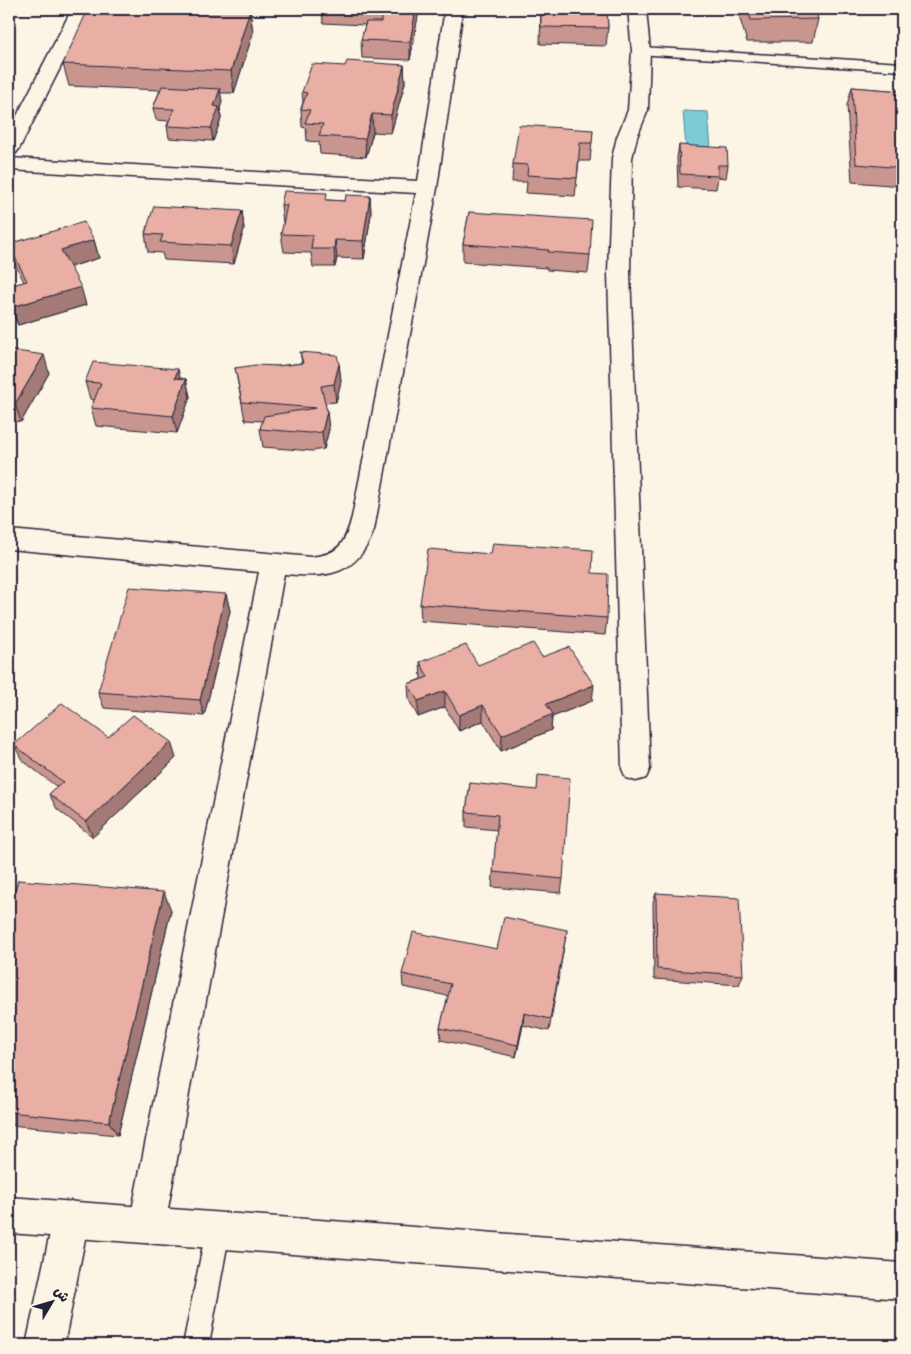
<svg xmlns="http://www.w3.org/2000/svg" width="911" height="1354" viewBox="0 0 911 1354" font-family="Dekko,'Playpen Sans Arabic',sans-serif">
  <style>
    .water { fill: #7bcbd7; stroke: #578799 }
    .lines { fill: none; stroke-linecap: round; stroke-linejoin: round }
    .service-casing { stroke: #22223b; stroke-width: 3 }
    .minor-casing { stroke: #22223b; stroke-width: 3 }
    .secondary-casing { stroke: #22223b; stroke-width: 3 }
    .service { fill: #fcf5e5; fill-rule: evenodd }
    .minor { fill: #fcf5e5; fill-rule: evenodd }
    .secondary { fill: #fcf5e5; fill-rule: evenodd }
    .wall { fill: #c8968e; stroke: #22223b }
    .shaded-wall { fill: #a37a74; stroke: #22223b }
    .building { fill: #e9afa5; stroke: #22223b }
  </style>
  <rect width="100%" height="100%" fill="#fcf5e5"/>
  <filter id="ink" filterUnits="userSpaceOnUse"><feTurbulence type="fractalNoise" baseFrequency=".02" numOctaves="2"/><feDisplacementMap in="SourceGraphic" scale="10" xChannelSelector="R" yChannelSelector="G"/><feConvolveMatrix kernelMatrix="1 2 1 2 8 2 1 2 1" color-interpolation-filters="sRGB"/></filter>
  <g filter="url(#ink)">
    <path class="water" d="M683,111L708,112L711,149L686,148Z"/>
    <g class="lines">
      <g class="service-casing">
        <g id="service">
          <path d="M641,47L902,63V71L637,54L635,51L637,48Z"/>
          <path d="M218,1218L227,1221L230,1230L209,1345H183L206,1230L209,1221Z"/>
        </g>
      </g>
      <g class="minor-casing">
        <g id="minor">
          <path d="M72,9H90L19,149L16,153L9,155V131Z"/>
          <path d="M445,9H463L437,188L374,530C357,576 328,578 284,574L165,1225L160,1238L147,1243L134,1238L129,1225L259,572L9,549V530L311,557C340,554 345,543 352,517L416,193L9,170V158L418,181Z"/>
          <path d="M628,9H646L650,51L648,110L637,137L632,158L630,273L650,769L646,778L636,781L626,778L622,769L608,273L612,158L617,137L628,110L632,51Z"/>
          <path d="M71,1201L84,1206L89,1219L64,1345H26L53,1219L58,1206Z"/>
        </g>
      </g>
      <g class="secondary-casing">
        <path id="secondary" d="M9,1197L902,1263V1299L9,1233Z"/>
      </g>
      <use href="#service" class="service"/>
      <use href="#minor" class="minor"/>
      <use href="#secondary" class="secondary"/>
    </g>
    <g class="wall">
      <path d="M322,9H419L410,60L362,58L361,40L365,25L323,23Z"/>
      <path d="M541,9H607L608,28L606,46L540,44Z"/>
      <path d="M737,9H816L815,11L818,19L813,42H747Z"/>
      <path d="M250,10L253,33L234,93H220L222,102L220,108L221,119L213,141L169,138L167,126L169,121L156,120L153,108L160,90L69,86L63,64Z"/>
      <path d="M404,65L405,83L391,133L373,132L366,157L320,154L319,142L307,141L306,128L302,127L301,109L303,102L302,92L345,66Z"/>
      <path d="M852,87L902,91V186L852,182L847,105Z"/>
      <path d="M593,130L590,161H579L575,196L526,193L527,182H512L513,164Z"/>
      <path d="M679,145L728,165L726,178L718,177L716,189L678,187L677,158Z"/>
      <path d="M370,196L371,214L364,259L337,258L335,267H313L311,253L284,252L281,234L284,223H283L281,205L328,200L345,201Z"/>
      <path d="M242,211L244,229L234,264L164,260L162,253L148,252L145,234Z"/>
      <path d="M469,212L590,255L588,273L547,270V268L463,262V244Z"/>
      <path d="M94,240L99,258L70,267L86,305L18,325L9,305V286L24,282L14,262L9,246Z"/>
      <path d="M9,350L49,373L21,422L9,420Z"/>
      <path d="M300,352L339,364L341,381L336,402L325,403L329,429L324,449L312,451L263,447L260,429L263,421L245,420L235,368L278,366L302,363Z"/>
      <path d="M180,378L186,379L190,397L177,433L96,426L91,408L94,400L90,399L85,382Z"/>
      <path d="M592,573L607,618L605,635L421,621L420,604Z"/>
      <path d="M226,594L230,611L204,716L104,708L98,692Z"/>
      <path d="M542,657L592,701L552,717L551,730L501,751L483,721L459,731L445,707L418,717L409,700L408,684L421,679L420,662L478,665Z"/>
      <path d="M108,737L176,758L93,837L57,809L49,794L57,787L22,760L14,745Z"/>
      <path d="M470,783L563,879L561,893L492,887L497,830L466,827V812Z"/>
      <path d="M656,893L743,975L739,985L654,979L653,902Z"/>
      <path d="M9,910H171L118,1135L9,1125Z"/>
      <path d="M567,930L549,1031L523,1025L516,1057L441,1040L440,1028L448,996L403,987L402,974L497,949Z"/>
    </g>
    <g class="shaded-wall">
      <path d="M416,9H419V11L410,60V42Z"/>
      <path d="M250,10L253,33L234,93L231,71Z"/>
      <path d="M404,65L405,83L391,133V115Z"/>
      <path d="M220,89L222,102L220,108L221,119L213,141L211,128L214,106Z"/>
      <path d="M372,114L373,132L366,157L365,139Z"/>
      <path d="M370,196L371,214L364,259L363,241Z"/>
      <path d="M242,211L244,229L234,264L231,246Z"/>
      <path d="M94,240L99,258L66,268L61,250Z"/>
      <path d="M335,240L337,258L335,267L334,249Z"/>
      <path d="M81,287L86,305L18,325L12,307Z"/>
      <path d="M44,355L49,373L21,422L15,404Z"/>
      <path d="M339,364L341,381L336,402L334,384Z"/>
      <path d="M178,369L182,387L175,378Z"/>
      <path d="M186,379L190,397L177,433L173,416Z"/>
      <path d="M327,411L329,429L324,449L322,432Z"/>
      <path d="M226,594L230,611L204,716L200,700Z"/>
      <path d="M594,685L592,701L552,717L551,730L501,751L502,735L546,704Z"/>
      <path d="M445,691V707L418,717V701Z"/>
      <path d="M483,705V721L459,731V715Z"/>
      <path d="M171,742L176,758L93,837L86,822Z"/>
      <path d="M164,892L171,910L118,1135L109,1122Z"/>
      <path d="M524,1013L523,1025L516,1057L518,1045Z"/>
    </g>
    <g class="building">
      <path d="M88,9H208L250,10L231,71L63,64Z"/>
      <path d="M384,9H416L410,42L361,40L366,22H381Z"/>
      <path d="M541,9H607L608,28L541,27Z"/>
      <path d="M748,9H815L818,19L751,20Z"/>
      <path d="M347,61L404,65L391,115L372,114L365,139L319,136L323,124L305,123L310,110L301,109L307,93L302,92L312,64L345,66Z"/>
      <path d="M162,86L220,89L214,106L219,107L211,128L167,126L174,109L153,108Z"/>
      <path d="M852,87L902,91V168L856,164Z"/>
      <path d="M519,125L593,130L592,143H580L577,178L527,175L528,165L513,164Z"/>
      <path d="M679,145L727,148L728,165H718V176L680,174Z"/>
      <path d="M284,191L327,193L326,200L345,201L346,195L370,196L363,241L335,240L334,249H311L313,235L281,234L287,205H281Z"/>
      <path d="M154,206L242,211L231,246L160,242L163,235L145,234Z"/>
      <path d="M469,212L592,220L590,255L548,252L549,250L463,244Z"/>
      <path d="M84,222L94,240L61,250L81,287L12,307L9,300V286L27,281L9,245V244Z"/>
      <path d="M9,350L44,355L15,404L9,403Z"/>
      <path d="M300,352L337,355L339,364L334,384L321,386L327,411L322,432L310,433L260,429L264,416L316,408L242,402L235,368L256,365L278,366L303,363Z"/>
      <path d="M93,362L178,369L175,378L186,379L173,416L91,408L101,383L85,382Z"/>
      <path d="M493,543L593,550L592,573L608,574L607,618L420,604L428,549L491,554Z"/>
      <path d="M129,587L226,594L200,700L98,692Z"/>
      <path d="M533,643L542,657L569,647L594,685L546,704L553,714L502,735L483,705L459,715L445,691L418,701L408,684L428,677L420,662L466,645L478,665Z"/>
      <path d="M62,703L108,737L133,715L171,742L86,822L49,794L63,782L14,745Z"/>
      <path d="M538,775L570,778L563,879L493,872L498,815L466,812L470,783L537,790Z"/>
      <path d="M18,880L164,892L109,1122L9,1112V910Z"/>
      <path d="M656,893L739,898L743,975L657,969Z"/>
      <path d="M504,917L567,930L550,1019L524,1013L518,1045L440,1028L451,984L402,974L413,932L497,949Z"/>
    </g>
  </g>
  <rect width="911" height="1354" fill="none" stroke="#fcf5e5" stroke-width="30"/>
  <rect x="15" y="15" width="881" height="1324" fill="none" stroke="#22223b" stroke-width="2" filter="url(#ink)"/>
  <g transform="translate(52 1302) rotate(52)" stroke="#fcf5e5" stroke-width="4" paint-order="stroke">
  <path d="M0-4L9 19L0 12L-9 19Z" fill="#22223b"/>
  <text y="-8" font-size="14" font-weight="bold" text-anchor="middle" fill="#22223b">ش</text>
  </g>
</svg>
